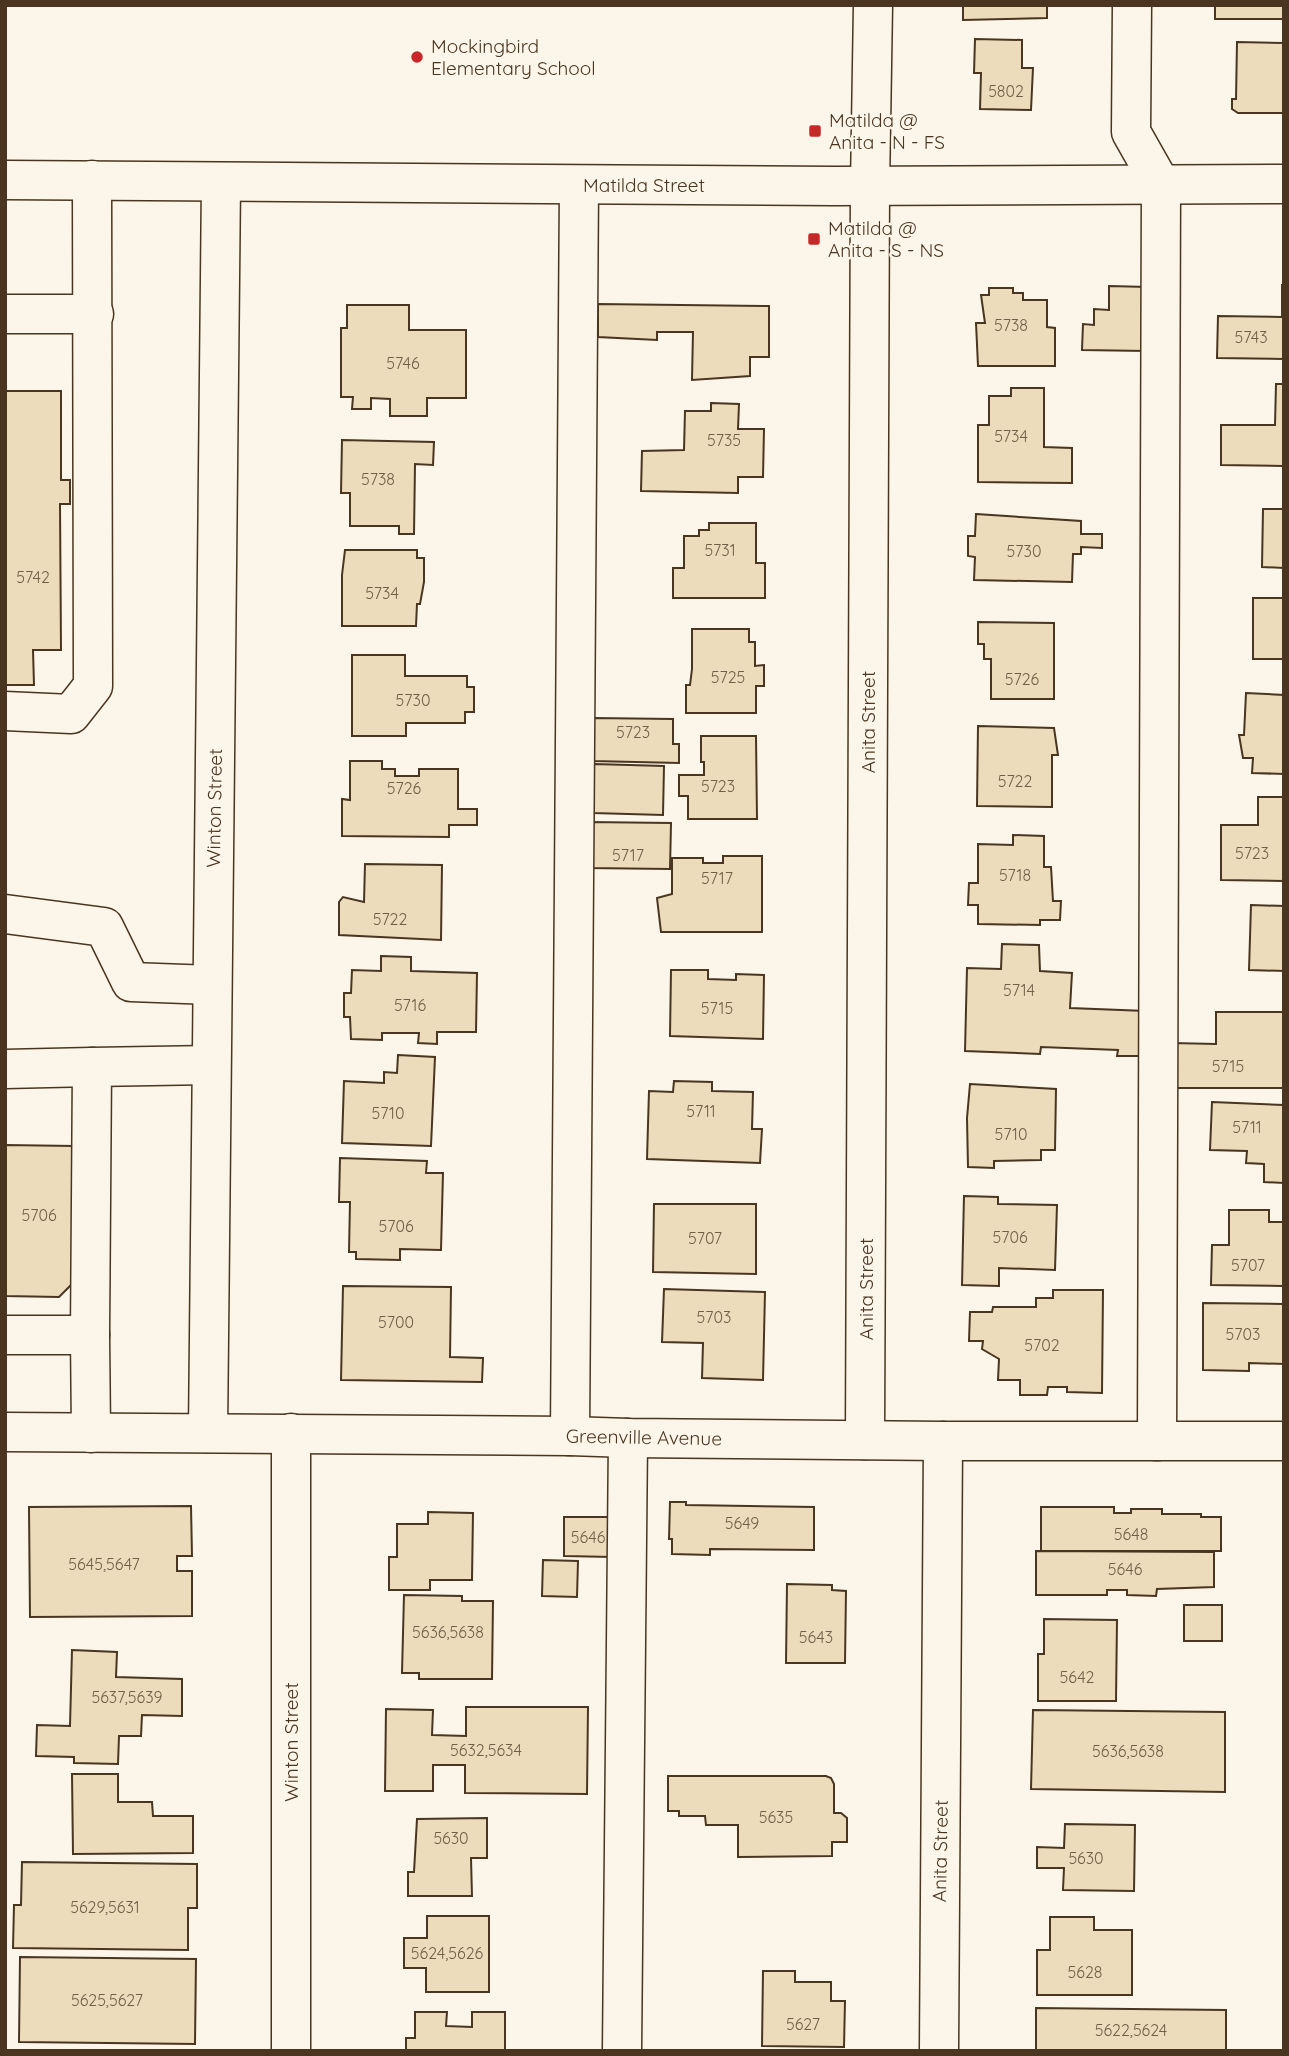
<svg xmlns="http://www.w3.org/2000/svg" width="1289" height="2056" viewBox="0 0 1289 2056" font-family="Quicksand,sans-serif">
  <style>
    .building { fill: #ecdcbc; stroke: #4a3520; stroke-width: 2 }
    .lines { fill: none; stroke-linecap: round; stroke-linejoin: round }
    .minor-casing { stroke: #4a3520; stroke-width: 41 }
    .major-casing { stroke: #4a3520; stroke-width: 41 }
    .minor { stroke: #fbf6e9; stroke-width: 38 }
    .major { stroke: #fbf6e9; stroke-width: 38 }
    .poi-dot { fill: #c62828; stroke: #fbf6e9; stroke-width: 2.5 }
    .labels { text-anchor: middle; stroke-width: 5; stroke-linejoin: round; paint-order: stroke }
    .number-label { font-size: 16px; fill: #725f47 }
    .poi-label { font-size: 19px; fill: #4a3520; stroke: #fbf6e9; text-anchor: start }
    .street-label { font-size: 19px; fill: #4a3520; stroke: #fbf6e9 }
  </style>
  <rect width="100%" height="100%" fill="#fbf6e9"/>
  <g class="building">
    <path d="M963,5H1047V18L963,20Z"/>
    <rect x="1215" y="5" width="69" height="14"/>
    <path d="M975,39L1022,40V68H1033L1031,110L980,109L981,73H974Z"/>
    <path d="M1237,42L1284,43V113H1238L1232,109V99H1236Z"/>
    <path d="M1282,285H1284V359L1217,358L1218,316L1282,317Z"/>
    <path d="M1109,286L1148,287L1146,351L1082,350L1083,324L1094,325V309L1109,310Z"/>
    <path d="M989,288H1013V293H1023V300H1047V327L1055,328V366H978L976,323H985L981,295H989Z"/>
    <path d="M598,304L769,306V357H750V376L692,380L693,332H657V340L598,337Z"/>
    <path d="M347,305H409V330H466V398H427V416H390V399L371,398V409H352L353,397H341V328H347Z"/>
    <path d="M1276,384H1284V466L1221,465V425H1275Z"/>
    <path d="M1011,388H1044V447L1072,448V483L978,482V425H989V396H1011Z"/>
    <path d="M5,391H61V480H70V504H60L61,650H33L34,685H5Z"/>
    <path d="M711,403L739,404L738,429H764L763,477H738V493L641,491L642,451L684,450L685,411H711Z"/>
    <path d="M342,440L434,442L433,465L415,464L414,534H399V526H350V493H341Z"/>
    <path d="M1263,509H1284V568L1262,567Z"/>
    <path d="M976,514L1081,521V534H1102V548L1081,547V554H1073L1072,582L974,580L975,557L968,556V536H975Z"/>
    <path d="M709,523H756V563H765V598H673V568H684V536H699V530H709Z"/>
    <path d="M345,550H417V558H424V582L420,604H417L416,626H342V575Z"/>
    <rect x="1253" y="598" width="31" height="61"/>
    <path d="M978,622L1054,623V699H991V659H984V644H978Z"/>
    <path d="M692,629H749V642H755V666L764,665V686H756V713H686V685H690L692,669Z"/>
    <path d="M352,655H405V676H467V687H474V712H465V723H406V736H352Z"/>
    <path d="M1246,693L1284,695V774L1252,773L1253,758H1243L1239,735H1244Z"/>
    <path d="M593,718L673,719V744H679V763L592,761Z"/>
    <path d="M978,726L1054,728L1058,755H1052V807L977,806Z"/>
    <path d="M701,736H756L757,819H688V796H679V775H704V762H701Z"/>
    <path d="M350,761H382V769H395V776H419V769H458V809H477V825H449V837L342,836V799L350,800Z"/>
    <path d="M594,764L664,766L663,815L593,813Z"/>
    <path d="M1258,797H1284V881L1221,880V825H1258Z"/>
    <path d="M588,822L671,823L670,869L587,868Z"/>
    <path d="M1013,835L1044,836V867H1051L1053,901H1061L1060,920H1040V925L978,924V905H968L969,883H978V844L1013,845Z"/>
    <path d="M723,856H762V932H661L657,898L672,894V858H703V863H723Z"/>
    <path d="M365,864L442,865L441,940L339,935V902L343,897L364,902Z"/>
    <path d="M1251,905L1284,906V971L1249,970Z"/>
    <path d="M1002,944L1039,945L1040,971L1072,973L1070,1008L1146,1011L1145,1056H1117L1118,1050L1041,1047L1040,1054L965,1051L967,968L1001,969Z"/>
    <path d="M381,956L411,957V971L477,973L476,1032H437V1044L418,1043L419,1033H382V1040L351,1039L350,1017H344V993H351L352,970L381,971Z"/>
    <path d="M671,970H708V979L736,980V974L764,975L763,1039L670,1036Z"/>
    <path d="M1216,1012H1284V1088H1172V1043L1216,1044Z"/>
    <path d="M398,1055L435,1057L431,1146L342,1143L344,1081L384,1083V1072L397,1073Z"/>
    <path d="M674,1081L712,1082V1091L753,1092L752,1129H762L760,1163L647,1159L649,1091L673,1092Z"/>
    <path d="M970,1084L1056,1089L1055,1150H1041V1160L994,1161V1168L968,1167L967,1118Z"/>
    <path d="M1212,1102L1284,1105V1183L1264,1182V1164L1246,1163L1247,1151L1210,1150Z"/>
    <path d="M5,1145L74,1146L73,1283L59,1297L5,1296Z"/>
    <path d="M340,1158L427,1161L426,1173H443L441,1250L400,1249V1260L356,1259V1252H349L350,1202H339Z"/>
    <path d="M964,1196L998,1197V1204L1057,1205L1055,1270L999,1268V1286L962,1285Z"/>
    <path d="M654,1204H756V1274L653,1272Z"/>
    <path d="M1229,1210H1269V1222H1284V1286L1211,1285L1212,1245H1229Z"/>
    <path d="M343,1286L451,1287L450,1357L483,1358L482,1382L341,1380Z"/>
    <path d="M664,1289L765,1292L763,1380L702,1378L703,1343L662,1342Z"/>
    <path d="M1053,1290H1103L1102,1393L1067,1392V1387H1048L1047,1395H1020V1380H998L999,1359L982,1349L983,1341H969L970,1312H992L993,1307H1036V1298H1053Z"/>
    <path d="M1203,1303L1284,1304V1364L1249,1363V1371L1203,1370Z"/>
    <path d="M670,1502H686V1505L814,1507V1550L710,1549V1555L672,1554V1539H669Z"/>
    <path d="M191,1506L192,1556H177V1571H192V1616L30,1617L29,1507Z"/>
    <path d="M1041,1507H1114V1513H1131V1509H1162V1514H1201V1517H1221V1551H1041Z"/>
    <path d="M428,1512L473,1513L472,1580H430V1590H389V1557H397V1524H428Z"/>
    <path d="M564,1517H612V1557L564,1556Z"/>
    <path d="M1036,1551L1214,1552V1587L1157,1589L1156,1596L1127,1595V1590H1107V1595H1036Z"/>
    <path d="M543,1560L578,1561L577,1597L542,1596Z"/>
    <path d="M787,1584L832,1585V1590L846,1591L845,1663H786Z"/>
    <path d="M404,1595L462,1596V1601H493L492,1679H419V1673H402Z"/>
    <rect x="1184" y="1605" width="38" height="36"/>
    <path d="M1044,1619L1117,1620L1116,1701H1038V1654H1044Z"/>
    <path d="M72,1650L117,1652L116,1677L182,1679V1716L142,1715L141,1736H119L118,1764L74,1763V1757L36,1756L37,1725L70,1726Z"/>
    <path d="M466,1707H588L587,1794L465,1793V1765H433V1791H385L386,1709L433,1710L432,1735L466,1736Z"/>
    <path d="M1033,1710L1225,1712V1792L1031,1789Z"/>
    <path d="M72,1774H118V1802H152L153,1816H193V1853L73,1854Z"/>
    <path d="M668,1776H826L831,1778L834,1784V1813H841L847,1818V1842H832V1856L738,1857V1825H706L705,1816H679V1811H668Z"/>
    <path d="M487,1818V1858H471L472,1896H408V1872H414L417,1819Z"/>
    <path d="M1065,1824L1135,1825L1134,1891L1063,1890L1064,1868H1037V1847L1064,1848Z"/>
    <path d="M22,1862L197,1864V1908H188V1950L13,1948L14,1905H21Z"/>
    <path d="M427,1916H489V1992H426V1968H404V1938H427Z"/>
    <path d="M1050,1917H1094V1930H1132V1995H1037V1950H1050Z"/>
    <path d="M20,1957L196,1959L195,2044L19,2042Z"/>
    <path d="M763,1971H795V1982H831V2001H845L844,2047L762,2046Z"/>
    <path d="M1036,2008L1226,2010V2051H1036Z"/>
    <path d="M415,2012H447L446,2026L472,2027V2012H505V2051H406V2038H415Z"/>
  </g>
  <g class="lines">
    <g class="minor-casing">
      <g id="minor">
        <path d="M1132,5L1131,132L1161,185L1157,1441"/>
        <path d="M5,180L834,186L1284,184"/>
        <path d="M5,314H94"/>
        <path d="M5,711L71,714L93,686L92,180"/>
        <path d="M5,914L104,927L131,982L212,985"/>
        <path d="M5,1069L92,1067"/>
        <path d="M5,1335H90L91,1433"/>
        <path d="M90,1335L92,1067L211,1065"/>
        <path d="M208,1433L221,182"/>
        <path d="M570,1436L579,185"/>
        <path d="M865,1440L870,186L873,5"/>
        <path d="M291,2051V1433"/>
        <path d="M622,2051L628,1438"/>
        <path d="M939,2051L943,1441"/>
      </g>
    </g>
    <g class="major-casing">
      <path id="major" d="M5,1432L570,1436L628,1438L943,1441H1284"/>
    </g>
    <use href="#minor" class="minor"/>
    <use href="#major" class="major"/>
  </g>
  <g class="poi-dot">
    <circle cx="417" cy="57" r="7"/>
    <rect x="808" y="124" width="14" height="14" rx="3.5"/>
    <rect x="807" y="232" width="14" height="14" rx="3.5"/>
  </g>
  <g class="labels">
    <g class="number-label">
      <text x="1006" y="97">5802</text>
      <text x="1011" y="331">5738</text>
      <text x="1251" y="343">5743</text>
      <text x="403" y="369">5746</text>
      <text x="1011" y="442">5734</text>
      <text x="724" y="446">5735</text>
      <text x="378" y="485">5738</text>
      <text x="720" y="556">5731</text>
      <text x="1024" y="557">5730</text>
      <text x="33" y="583">5742</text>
      <text x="382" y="599">5734</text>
      <text x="728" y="683">5725</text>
      <text x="1022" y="685">5726</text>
      <text x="413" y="706">5730</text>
      <text x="633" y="738">5723</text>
      <text x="1015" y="787">5722</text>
      <text x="718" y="792">5723</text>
      <text x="404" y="794">5726</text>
      <text x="1252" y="859">5723</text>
      <text x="628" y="861">5717</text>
      <text x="1015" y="881">5718</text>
      <text x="717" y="884">5717</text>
      <text x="390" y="925">5722</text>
      <text x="1019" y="996">5714</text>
      <text x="410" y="1011">5716</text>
      <text x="717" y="1014">5715</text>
      <text x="1228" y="1072">5715</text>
      <text x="701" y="1117">5711</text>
      <text x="388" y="1119">5710</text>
      <text x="1247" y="1133">5711</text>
      <text x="1011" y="1140">5710</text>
      <text x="39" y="1221">5706</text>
      <text x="396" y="1232">5706</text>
      <text x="1010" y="1243">5706</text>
      <text x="705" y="1244">5707</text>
      <text x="1248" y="1271">5707</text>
      <text x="714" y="1323">5703</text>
      <text x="396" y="1328">5700</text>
      <text x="1243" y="1340">5703</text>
      <text x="1042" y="1351">5702</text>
      <text x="742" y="1529">5649</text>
      <text x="1131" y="1540">5648</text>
      <text x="588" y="1543">5646</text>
      <text x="104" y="1570">5645,5647</text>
      <text x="1125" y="1575">5646</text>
      <text x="448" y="1638">5636,5638</text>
      <text x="816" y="1643">5643</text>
      <text x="1077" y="1683">5642</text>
      <text x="127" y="1703">5637,5639</text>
      <text x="486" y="1756">5632,5634</text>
      <text x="1128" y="1757">5636,5638</text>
      <text x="776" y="1823">5635</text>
      <text x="451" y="1844">5630</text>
      <text x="1086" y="1864">5630</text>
      <text x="105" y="1913">5629,5631</text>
      <text x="447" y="1959">5624,5626</text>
      <text x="1085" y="1978">5628</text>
      <text x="107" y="2006">5625,5627</text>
      <text x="803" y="2030">5627</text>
      <text x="1131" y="2036">5622,5624</text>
    </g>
    <g class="poi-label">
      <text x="431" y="53">Mockingbird<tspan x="431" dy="22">Elementary School</tspan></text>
      <text x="829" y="127">Matilda @<tspan x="829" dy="22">Anita - N - FS</tspan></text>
      <text x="828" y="235">Matilda @<tspan x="828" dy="22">Anita - S - NS</tspan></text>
    </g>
    <g class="street-label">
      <text x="644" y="192">Matilda Street</text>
      <text transform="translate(868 722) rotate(-90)" y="7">Anita Street</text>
      <text transform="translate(214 808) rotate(-89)" y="7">Winton Street</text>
      <text transform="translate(866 1289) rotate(-90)" y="7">Anita Street</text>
      <text transform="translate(644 1437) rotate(1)" y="7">Greenville Avenue</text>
      <text transform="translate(291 1742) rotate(-90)" y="7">Winton Street</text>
      <text transform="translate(940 1851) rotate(-89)" y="7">Anita Street</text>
    </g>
  </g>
  <rect width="1289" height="2056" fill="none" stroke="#4a3520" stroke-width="14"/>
</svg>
